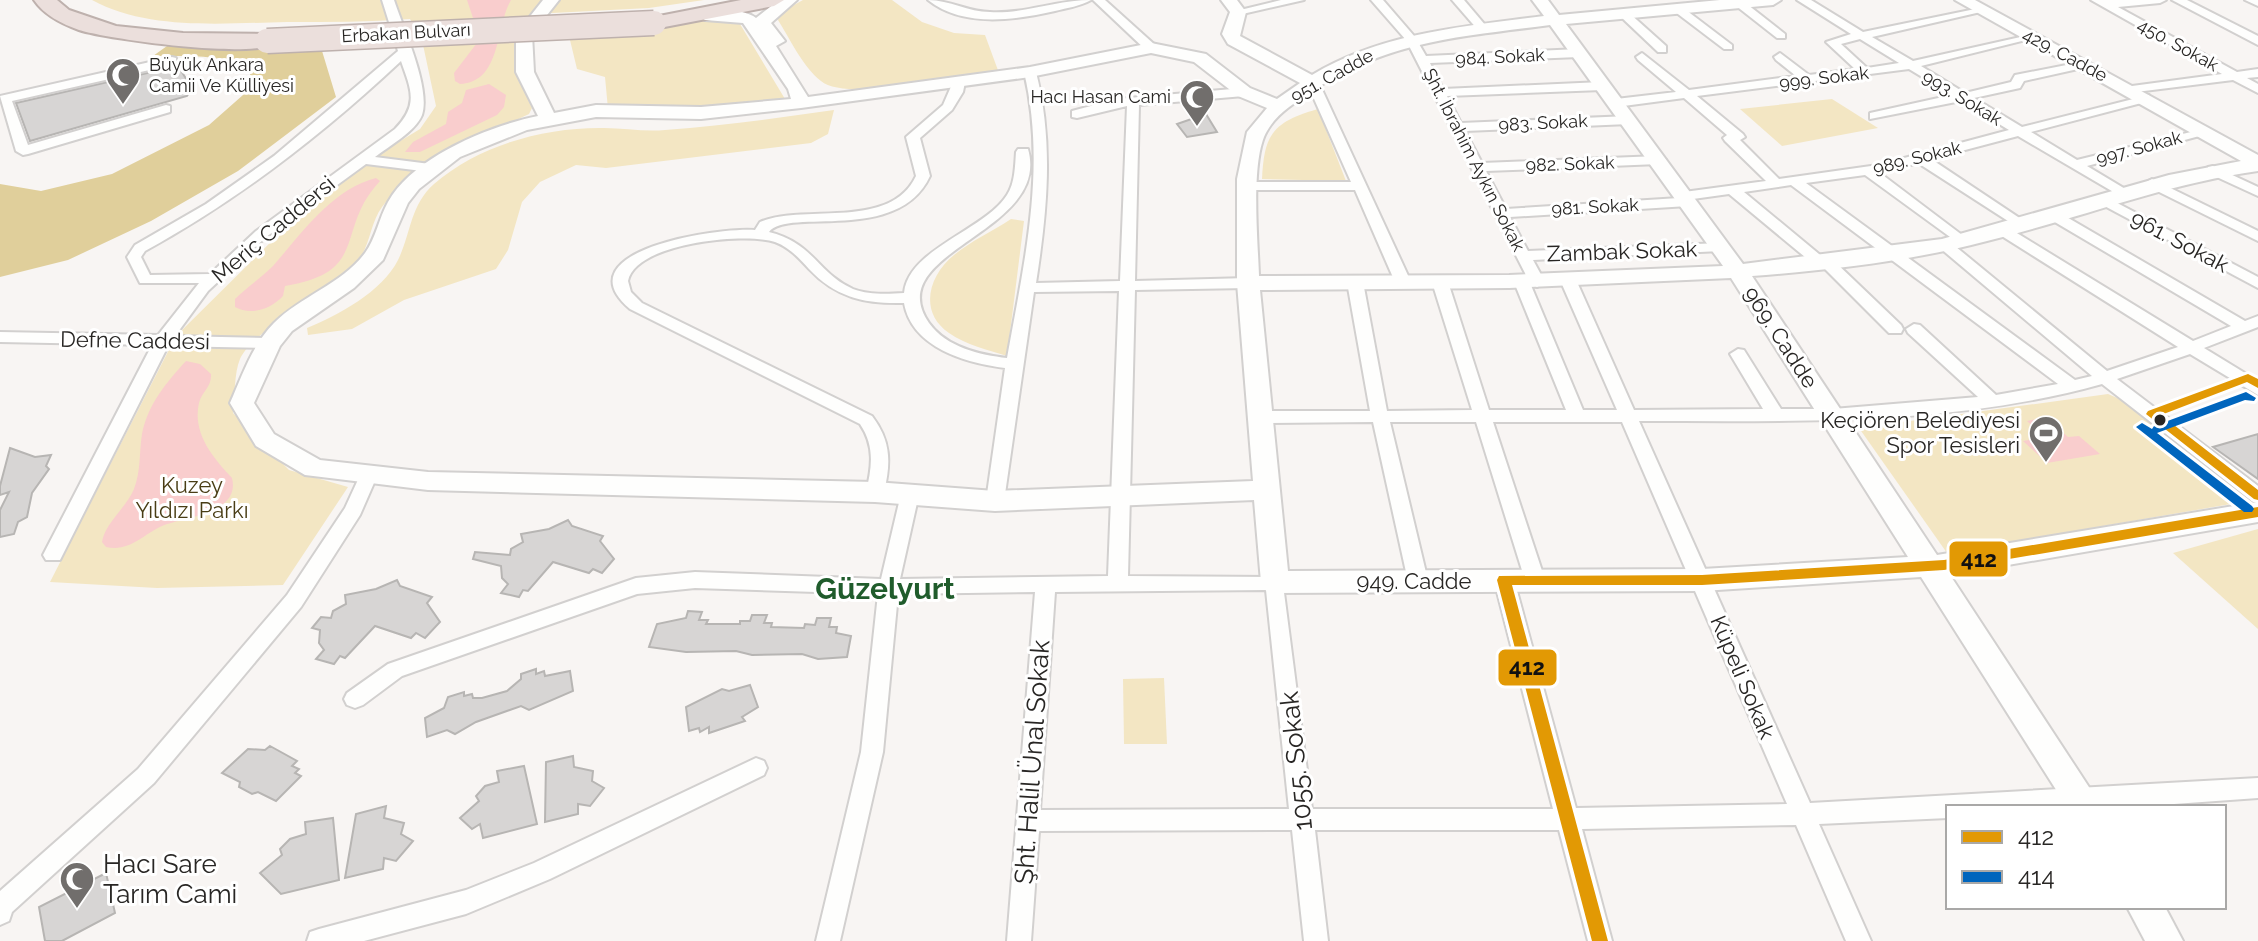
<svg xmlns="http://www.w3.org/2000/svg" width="2258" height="941" viewBox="0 0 2258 941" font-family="Raleway,sans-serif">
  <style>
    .green { fill: #f3e6c3 }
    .forest { fill: #e0cf9b }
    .water { fill: #f9cdcd }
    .building { fill: #d7d5d4; stroke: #b7b5b3; stroke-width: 2 }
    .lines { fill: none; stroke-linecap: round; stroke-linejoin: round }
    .street-casing { stroke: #d2d0cf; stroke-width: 4 }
    .secondary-casing { stroke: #d2d0cf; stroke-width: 4 }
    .highway-casing { stroke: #beb1ad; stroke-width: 4 }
    .street { fill: #fefefd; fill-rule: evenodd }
    .secondary { fill: #fefefd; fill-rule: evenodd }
    .highway { fill: #ebdfdc; fill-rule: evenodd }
    .highway-bridge-casing { stroke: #beb1ad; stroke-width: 27; stroke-linecap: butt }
    .highway-bridge { stroke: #ebdfdc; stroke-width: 24 }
    .bus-1-casing { stroke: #fff; stroke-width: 6 }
    .bus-2-casing { stroke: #fff; stroke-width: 6 }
    .bus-1 { fill: #e29904; fill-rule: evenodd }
    .bus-2 { fill: #0065bd; fill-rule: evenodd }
    .bus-dot { fill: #282624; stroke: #fff; stroke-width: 3 }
    .labels { text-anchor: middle; stroke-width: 6; stroke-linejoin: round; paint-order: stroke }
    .far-street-label { font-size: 18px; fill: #282624; stroke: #fff }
    .far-poi-label { font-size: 18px; fill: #282624; stroke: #fff; text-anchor: start }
    .street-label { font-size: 22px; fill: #282624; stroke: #fff }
    .poi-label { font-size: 22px; fill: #282624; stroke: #fff; text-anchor: end }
    .park-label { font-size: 22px; fill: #493d15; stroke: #fff }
    .near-street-label { font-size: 26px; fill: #282624; stroke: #fff }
    .near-poi-label { font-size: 26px; fill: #282624; stroke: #fff; text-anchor: start }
    .district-label { font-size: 30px; font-weight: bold; fill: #205c2c; stroke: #fff }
    .line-badge { stroke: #fff; stroke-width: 3 }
    .pale-badge-label { font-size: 22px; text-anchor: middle; font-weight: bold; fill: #111 }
  </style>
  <rect width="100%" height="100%" fill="#f8f5f3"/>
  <g class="green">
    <path d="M92,0H704L649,8L533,14C512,55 512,65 532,108L529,114C474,141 420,156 382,207C368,226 371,253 349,271C326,291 251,333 240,359C234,373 235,397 233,413L289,470L348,487L283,585L157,588L50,582L176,336L284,229L374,157L420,129L436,106L422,40L410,19C369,22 328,22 287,22C224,23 149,31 92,0Z"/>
    <path d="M803,0H892L922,22L954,33L985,35L999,73C963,78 845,102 821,81C803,67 790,39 778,20L779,13Z"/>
    <path d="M728,17L737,19L785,99L780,103L725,112L608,109L605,77L577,69L570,40Z"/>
    <path d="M1832,99L1878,128L1782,146L1740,109Z"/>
    <path d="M1318,109L1346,181L1262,179C1264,134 1273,122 1318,109Z"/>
    <path d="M834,110L828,134L811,143L606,168L576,165L540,182L522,202L508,250L496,269L404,300L352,329L308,335L307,328C338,315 382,292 398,260C411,234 410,205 434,184C479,145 545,127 604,128C624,128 645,132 665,130C722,126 778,118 834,110Z"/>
    <path d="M1011,219L1024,221L1007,356C988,350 966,345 949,333C918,312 929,275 954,255C971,241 993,231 1011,219Z"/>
    <path d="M2108,394L2129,403L2254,500L1947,553L1859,428Z"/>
    <path d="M2258,529V629L2173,553Z"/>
    <path d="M1164,678L1167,744H1124L1123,679Z"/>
  </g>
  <path class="forest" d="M319,41L336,97L238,171L151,221L68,260L0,277V184L41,191L112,174L209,125L243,95L251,72C222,52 187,57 153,56L167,46Z"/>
  <g class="water">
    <path d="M467,0H511C495,27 502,82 460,84L455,81L454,73L480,39Z"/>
    <path d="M489,84L506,95L504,107L497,115L420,152H405L413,142L446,124L448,112L462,103L466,90Z"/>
    <path d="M376,178L380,181C334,230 371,272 285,286L283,296C271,309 251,316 235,307V299C247,287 261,278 273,266C301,234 332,189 376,178Z"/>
    <path d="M186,361L200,364L211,374C212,387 202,391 199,403C192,433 213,458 232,478C241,514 183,517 162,526C142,535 130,552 106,547L102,542C105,523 126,508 134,489C141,471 139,453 142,434C148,404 166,383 186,361Z"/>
    <path d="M2046,417L2068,437L2079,436L2100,454L2047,463L2023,441L2044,437L2027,421Z"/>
  </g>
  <g class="building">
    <path d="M178,66L192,88L187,96L30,141L16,103Z"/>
    <path d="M1206,114L1217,132L1187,137L1177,124Z"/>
    <path d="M2258,434V479L2213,447Z"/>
    <path d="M10,448L35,457L51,455L46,466L49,469L32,493L27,517L18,522L14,534L0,537V510L9,492L0,495V486Z"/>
    <path d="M568,520L572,526L603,536L600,541L614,559L602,573L593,569L589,573L553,562L528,591L523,590L519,597L501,593L508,584L502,578L501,566L473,559L475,552L510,555L511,549L523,542L521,534L549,529Z"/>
    <path d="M397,580L400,586L432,597L427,603L440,622L425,638L416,633L411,638L375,626L345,658L340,656L334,664L316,659L324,650L319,643L320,630L312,628L321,617L331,618L333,611L346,604L345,595L376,589Z"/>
    <path d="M688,611L702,612L699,620H708L706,624H740V621H750L752,615H767L764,623H772L771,627L804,628L805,624L815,625L817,618H831L829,627H837L836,633L851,636L847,657L818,659L802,654L752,655L736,651L686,652L649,647L657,624L686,618Z"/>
    <path d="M536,669V674L544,671L545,676L570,671L573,691L529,710L521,706L476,722L455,734L447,730L427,737L425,718L444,708L448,697L464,692V696L472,694L473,698H482L507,691L521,679V674Z"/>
    <path d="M750,685L758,707L742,717L745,721L709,733V727L700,732L699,728L689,731L686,707L722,689L729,691Z"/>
    <path d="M270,746L297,761L292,766L299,769L295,773L301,776L276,801L258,792L252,794L239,787L240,782L222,773L248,749L265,750Z"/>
    <path d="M573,756L574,767L593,771L592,781L604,788L590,806L578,804V814L545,822L546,762Z"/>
    <path d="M524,766L537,824L483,838L480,824L472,829L460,818L479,801L476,796L485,786L499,782L497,771Z"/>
    <path d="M386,806L384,818L404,823L401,834L413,841L396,861L384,858L383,869L345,878L356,814Z"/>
    <path d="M333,818L339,880L281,894L260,873L282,855L280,849L290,839L306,834L305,822Z"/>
    <path d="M106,873L115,913L62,941H45L39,907Z"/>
  </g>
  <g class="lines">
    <g class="street-casing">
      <g id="street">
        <path d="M382,0H394C403,28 431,88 422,115C415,132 389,146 375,157L430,164L437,168L430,172L366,164L266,237L208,291L175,336L269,338L277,343L269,348L168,346L60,560H46L43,555L152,345L0,342V332L158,335L199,283H140L127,257L135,245L206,204L274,156L398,51ZM401,61C411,90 419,104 395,129L256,231L210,274L150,275L141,257L145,251C240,199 323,134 401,61Z"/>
        <path d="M928,0C950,0 968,12 990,12C1024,14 1057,0 1091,0C1081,6 1067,8 1055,11C1015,20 963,28 928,0Z"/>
        <path d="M1093,0H1105L1155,45V51H1147Z"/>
        <path d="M1281,0H1304L1238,15L1232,12Z"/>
        <path d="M1371,0H1383L1415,37L1426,56L1579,49L1585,53L1579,57L1430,63L1443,89L1602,82L1608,86L1602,90L1447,96L1461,123L1629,116L1635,120L1629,124L1465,131L1482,163L1659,156L1666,160L1659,164L1486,171L1506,209L1679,198V193L1684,192L1766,181L1725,141L1723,138L1727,135L1684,98L1616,107L1610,103L1616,99L1676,92L1638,60L1636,57L1642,53L1689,90L1796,76L1776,60L1774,57L1780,53L1809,75L1855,69L1826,42L1851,34L1797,0H1811L1863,32L1985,7V11L1872,37L1913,61L2034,34V38L1921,66L1965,93L2011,82L2015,75L2087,61V67L2024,81L2020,88L1974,98L2022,127L2149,95V101L2031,132L2077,160L2207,128V134L2087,166L2127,190L2129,193L2122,197L2018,136L1931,159L2027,223L2029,226L2022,230L1918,163L1880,173L1966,238V244L1961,245L1865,175L1806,183L2075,380L2092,376L1940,248V242H1950L2107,371L2178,347L1997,233V227H2007L2193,341L2231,326L2048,218V212H2058L2245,321L2258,316V327L2204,348L2258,381V395L2190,354L2117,379L2258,486V503L2252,501L2102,384C1952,426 1793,421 1639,421L1810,803L2258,778V798L2132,807H1948V818L1819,824L1871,941H1846L1796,825L1582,829L1612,941H1588L1559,830H1315L1328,941H1304L1292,830L1039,831L1031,941H1007L1035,592L898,594L883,752L840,941H816L861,752L878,594L695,588L637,594L402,676L363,705L355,708L347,705L344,699L347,693L388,664L636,578L695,572L881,579L901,494L910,487L919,494L900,579L1108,576L1119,291L1034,292L1004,501L995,508L986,501L1005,368C966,363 912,348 904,303C866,304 836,298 809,269C799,258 789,247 775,242C745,232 635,243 628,281L631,292L642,303L872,416C891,441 891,462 884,492L875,499L866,492C872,467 875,446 860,424L630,309C560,250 721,227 755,230L760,222C805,203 890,231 916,176L906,137L943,105L953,82L959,78L965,82L963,92L952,110L920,138L930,176C898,245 788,207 769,232C814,243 817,273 853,289C869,295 888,294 904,293C908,249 985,230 1007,195C1015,183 1015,166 1016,152L1018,149H1028C1052,233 879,251 929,323C946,347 980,355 1007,358C1024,263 1047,168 1024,72L1030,68L1036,72C1054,143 1047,212 1036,283L1120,281L1127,106L1077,118L1072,117V111L1117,99L1244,88L1250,92L1244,96L1139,105L1135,281L1248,278L1256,283L1248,288L1135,290L1128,576L1282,577L1312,809H1553L1494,580L1497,575H1511L1514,580L1576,808L1787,804L1622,422H1493L1545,580L1542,585H1528L1525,580L1476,422H1390L1428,581L1425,586H1411L1408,581L1373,422L1260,423L1251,417L1260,411H1370L1347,282L1355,277L1363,282L1387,411L1472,410L1432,282L1440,277L1448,282L1489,410H1566L1514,282L1522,277L1529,281L1406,40ZM1860,39L1899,63L1867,68L1841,44ZM1909,69L1952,95L1870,113V119L1961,101L2009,130L1878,165L1779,179L1740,140L1745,137L1743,134L1697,96ZM1791,185L2058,384L1996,395L1920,325L1914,324L1906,329L1908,333L1978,397L1833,409H1781L1744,350L1738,349L1730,354L1763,409L1634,410L1577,282L1569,277L1561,282L1617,410H1583L1530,283L1537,287L1545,282L1533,260L1721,251L1728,247L1721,243L1528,251L1510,217L1688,206L1695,202L1693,199L1729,194L1817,267L1824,268L1889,333H1901L1903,329L1901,325L1833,260L1825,259L1744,192ZM1266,590L1289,809L1040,810L1055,592Z"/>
        <path d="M1452,0H1464L1486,26V30H1478Z"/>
        <path d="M1738,0L1743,1L1785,34V38H1777L1735,5L1733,3Z"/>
        <path d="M2091,0H2166L2160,3L2118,7L2237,72L2258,69V77L2247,78L2258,84V93L2233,80L2128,93V87L2132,86L2222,74Z"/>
        <path d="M2172,0H2187L2258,36V45Z"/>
        <path d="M2245,0H2258V6Z"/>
        <path d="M1674,7H1682L1732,45V49H1724L1674,11Z"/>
        <path d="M1620,12H1628L1666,46V52H1658L1620,16Z"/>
        <path d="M172,57L176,58V64L12,101L28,145L166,105L170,106V112L28,154L23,155L16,151L0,96Z"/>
        <path d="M1309,80L1319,83L1411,282L1408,285L1403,287L1395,282L1355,190H1247L1240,186L1247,182H1351L1307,83Z"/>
        <path d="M2213,166L2258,187V196L2208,173V167Z"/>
        <path d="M2152,179L2258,231V241L2147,186L2145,183Z"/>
        <path d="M2102,195L2258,277V288L2097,202L2095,199Z"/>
        <path d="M368,470L377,476L360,515L301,607L154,783L12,912L9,921L0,925V891L138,769L287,595L345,508L362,471Z"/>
        <path d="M756,758L764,761L767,768L764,775L550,879L466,914L364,941H307L310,932L319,929L466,890L534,863Z"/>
      </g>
    </g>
    <g class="secondary-casing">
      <g id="secondary">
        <path d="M543,0H559L532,34L534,72L554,113L596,105L701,107L791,99L788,89L743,23L705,20L697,15C708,6 745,9 756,18L779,0H797L771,23L785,41L776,46L808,97L1030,67L1151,43L1206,54L1250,88L1277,99L1300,83L1228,44L1222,34L1230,12L1221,0H1237L1246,12L1240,36L1312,75C1384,32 1463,27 1544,16L1532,0H1548L1559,15L1720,0H1781L1773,5L1566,24L1743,264L1942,239L2169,175L2241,161L1955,0H1975L2258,155V171C2164,184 2078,219 1987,241C1911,261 1830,270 1752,276L1937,555L2258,502V522L1950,575L2102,807H2067L1921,577L1702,591L1275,593L1265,590L1261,582L1254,500L995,511L875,502L428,490L305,475L256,446L230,403C242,376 252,345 274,323C301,296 342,284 365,253C376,238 379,218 388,202C413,157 489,126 538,116L516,72V34ZM1550,25L1723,266L1509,275L1259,276C1258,242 1250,159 1267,131C1277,113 1295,103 1312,91C1390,40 1461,37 1550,25ZM1151,53L1194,62L1238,96L1267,108L1247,132L1237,179V283L1253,481L995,491L875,482L428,472L320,460L274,434L254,403L280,346L292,331L354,288L383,260L408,203L419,189L460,157L527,130L596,117L701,119L801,108L1030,77ZM1731,278L1908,557L1702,569L1288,571L1260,290L1509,288Z"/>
        <path d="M2127,907H2165L2183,941H2145Z"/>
      </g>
    </g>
    <g class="highway-casing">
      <g id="highway">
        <path d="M34,0H57L69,10L116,26L183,33L267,34L278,41C262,61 107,39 79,30C62,24 44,15 34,0Z"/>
        <path d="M741,0H784L774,6L654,29L643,23L654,17Z"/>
      </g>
    </g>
    <use href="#street" class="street"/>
    <use href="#secondary" class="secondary"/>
    <use href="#highway" class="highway"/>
    <g class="highway-bridge-casing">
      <path id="highway-bridge" d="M267,41L654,23"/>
    </g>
    <use href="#highway-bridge" class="highway-bridge"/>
    <g class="bus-1-casing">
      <g id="bus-1">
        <path d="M2248,374L2258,379V388L2247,382L2161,415L2258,490V500L2254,499L2146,414L2148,411Z"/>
        <path d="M2258,507V517L1944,570L1702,585H1512L1608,941H1592L1497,580L1499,576L1702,575L1944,560Z"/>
      </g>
    </g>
    <g class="bus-2-casing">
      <path id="bus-2" d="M2246,392L2256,398L2254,401L2245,400L2157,433L2252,506L2254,509L2252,512H2244L2136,427L2142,423L2152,429L2154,426Z"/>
    </g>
    <use href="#bus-1" class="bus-1"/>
    <use href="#bus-2" class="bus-2"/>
  </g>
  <defs>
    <g id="mosque-pin" transform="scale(1.8)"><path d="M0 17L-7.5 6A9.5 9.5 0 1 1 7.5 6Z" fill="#716e6c" stroke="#fff"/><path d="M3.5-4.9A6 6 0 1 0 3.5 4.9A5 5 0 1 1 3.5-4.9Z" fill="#fff"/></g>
    <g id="stadium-pin" transform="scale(1.8)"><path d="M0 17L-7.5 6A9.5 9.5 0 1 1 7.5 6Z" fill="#716e6c" stroke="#fff"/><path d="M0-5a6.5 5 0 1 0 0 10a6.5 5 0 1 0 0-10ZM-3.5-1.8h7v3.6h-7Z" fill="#fff"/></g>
  </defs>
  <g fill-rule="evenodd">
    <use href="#mosque-pin" x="123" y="75"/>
    <use href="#mosque-pin" x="1197" y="97"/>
    <use href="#stadium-pin" x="2046" y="433"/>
    <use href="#mosque-pin" x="77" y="879"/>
  </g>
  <circle class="bus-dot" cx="2160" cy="420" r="7"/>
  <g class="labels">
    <g class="far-street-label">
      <text transform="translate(406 33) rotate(-3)" y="6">Erbakan Bulvarı</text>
      <text transform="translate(2178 45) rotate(29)" y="6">450. Sokak</text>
      <text transform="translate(2065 55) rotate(28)" y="6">429. Cadde</text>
      <text transform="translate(1500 57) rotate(-3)" y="6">984. Sokak</text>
      <text transform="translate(1332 76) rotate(-29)" y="6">951. Cadde</text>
      <text transform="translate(1824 78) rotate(-7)" y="6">999. Sokak</text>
      <text transform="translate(1962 98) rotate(31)" y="6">993. Sokak</text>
      <text transform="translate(1543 123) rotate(-3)" y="6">983. Sokak</text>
      <text transform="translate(2139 148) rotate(-15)" y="6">997. Sokak</text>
      <text transform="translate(1917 158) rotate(-14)" y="6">989. Sokak</text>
      <text transform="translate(1474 160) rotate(63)" y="6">Şht. İbrahim Aykın Sokak</text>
      <text transform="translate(1570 164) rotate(-2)" y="6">982. Sokak</text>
      <text transform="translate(1595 207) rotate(-3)" y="6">981. Sokak</text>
    </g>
    <g class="far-poi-label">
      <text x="149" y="71">Büyük Ankara<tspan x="149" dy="21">Camii Ve Külliyesi</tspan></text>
      <text x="1171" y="103" text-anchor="end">Hacı Hasan Cami</text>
    </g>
    <g class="street-label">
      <text transform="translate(273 229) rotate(-40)" y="8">Meriç Caddersi</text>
      <text transform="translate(2180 241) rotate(28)" y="8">961. Sokak</text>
      <text transform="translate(1622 251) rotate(-2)" y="8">Zambak Sokak</text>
      <text transform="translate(1781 337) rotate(57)" y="8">969. Cadde</text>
      <text transform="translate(135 340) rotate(1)" y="8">Defne Caddesi</text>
      <text x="1414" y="589">949. Cadde</text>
      <text transform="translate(1743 677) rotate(67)" y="8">Küpeli Sokak</text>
    </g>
    <g class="poi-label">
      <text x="2020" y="428">Keçiören Belediyesi<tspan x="2020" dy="25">Spor Tesisleri</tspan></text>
    </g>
    <g class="park-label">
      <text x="192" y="493">Kuzey<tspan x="192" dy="25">Yıldızı Parkı</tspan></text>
    </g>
    <g class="near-street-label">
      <text transform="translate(1296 761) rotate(-96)" y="9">1055. Sokak</text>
      <text transform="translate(1032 762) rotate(-86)" y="9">Şht. Halil Ünal Sokak</text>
    </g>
    <g class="near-poi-label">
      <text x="103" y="873">Hacı Sare<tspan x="103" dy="30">Tarım Cami</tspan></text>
    </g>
    <g class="district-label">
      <text x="885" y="599">Güzelyurt</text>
    </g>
  </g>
  <g class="line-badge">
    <rect x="1948" y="540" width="61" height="38" rx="8" fill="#e29904"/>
    <rect x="1497" y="648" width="61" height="39" rx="8" fill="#e29904"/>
  </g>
  <g class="pale-badge-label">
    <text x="1979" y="567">412</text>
    <text x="1527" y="675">412</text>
  </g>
  <rect x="1946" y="805" width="280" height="104" fill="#ffffff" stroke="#a9a8a7" stroke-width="2"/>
  <rect x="1962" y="831" width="40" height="12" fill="#e29904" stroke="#a9a8a7" stroke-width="2"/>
  <text x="2018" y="845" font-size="24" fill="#282624">412</text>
  <rect x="1962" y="871" width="40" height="12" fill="#0065bd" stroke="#a9a8a7" stroke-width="2"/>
  <text x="2018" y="885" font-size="24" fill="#282624">414</text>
</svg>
